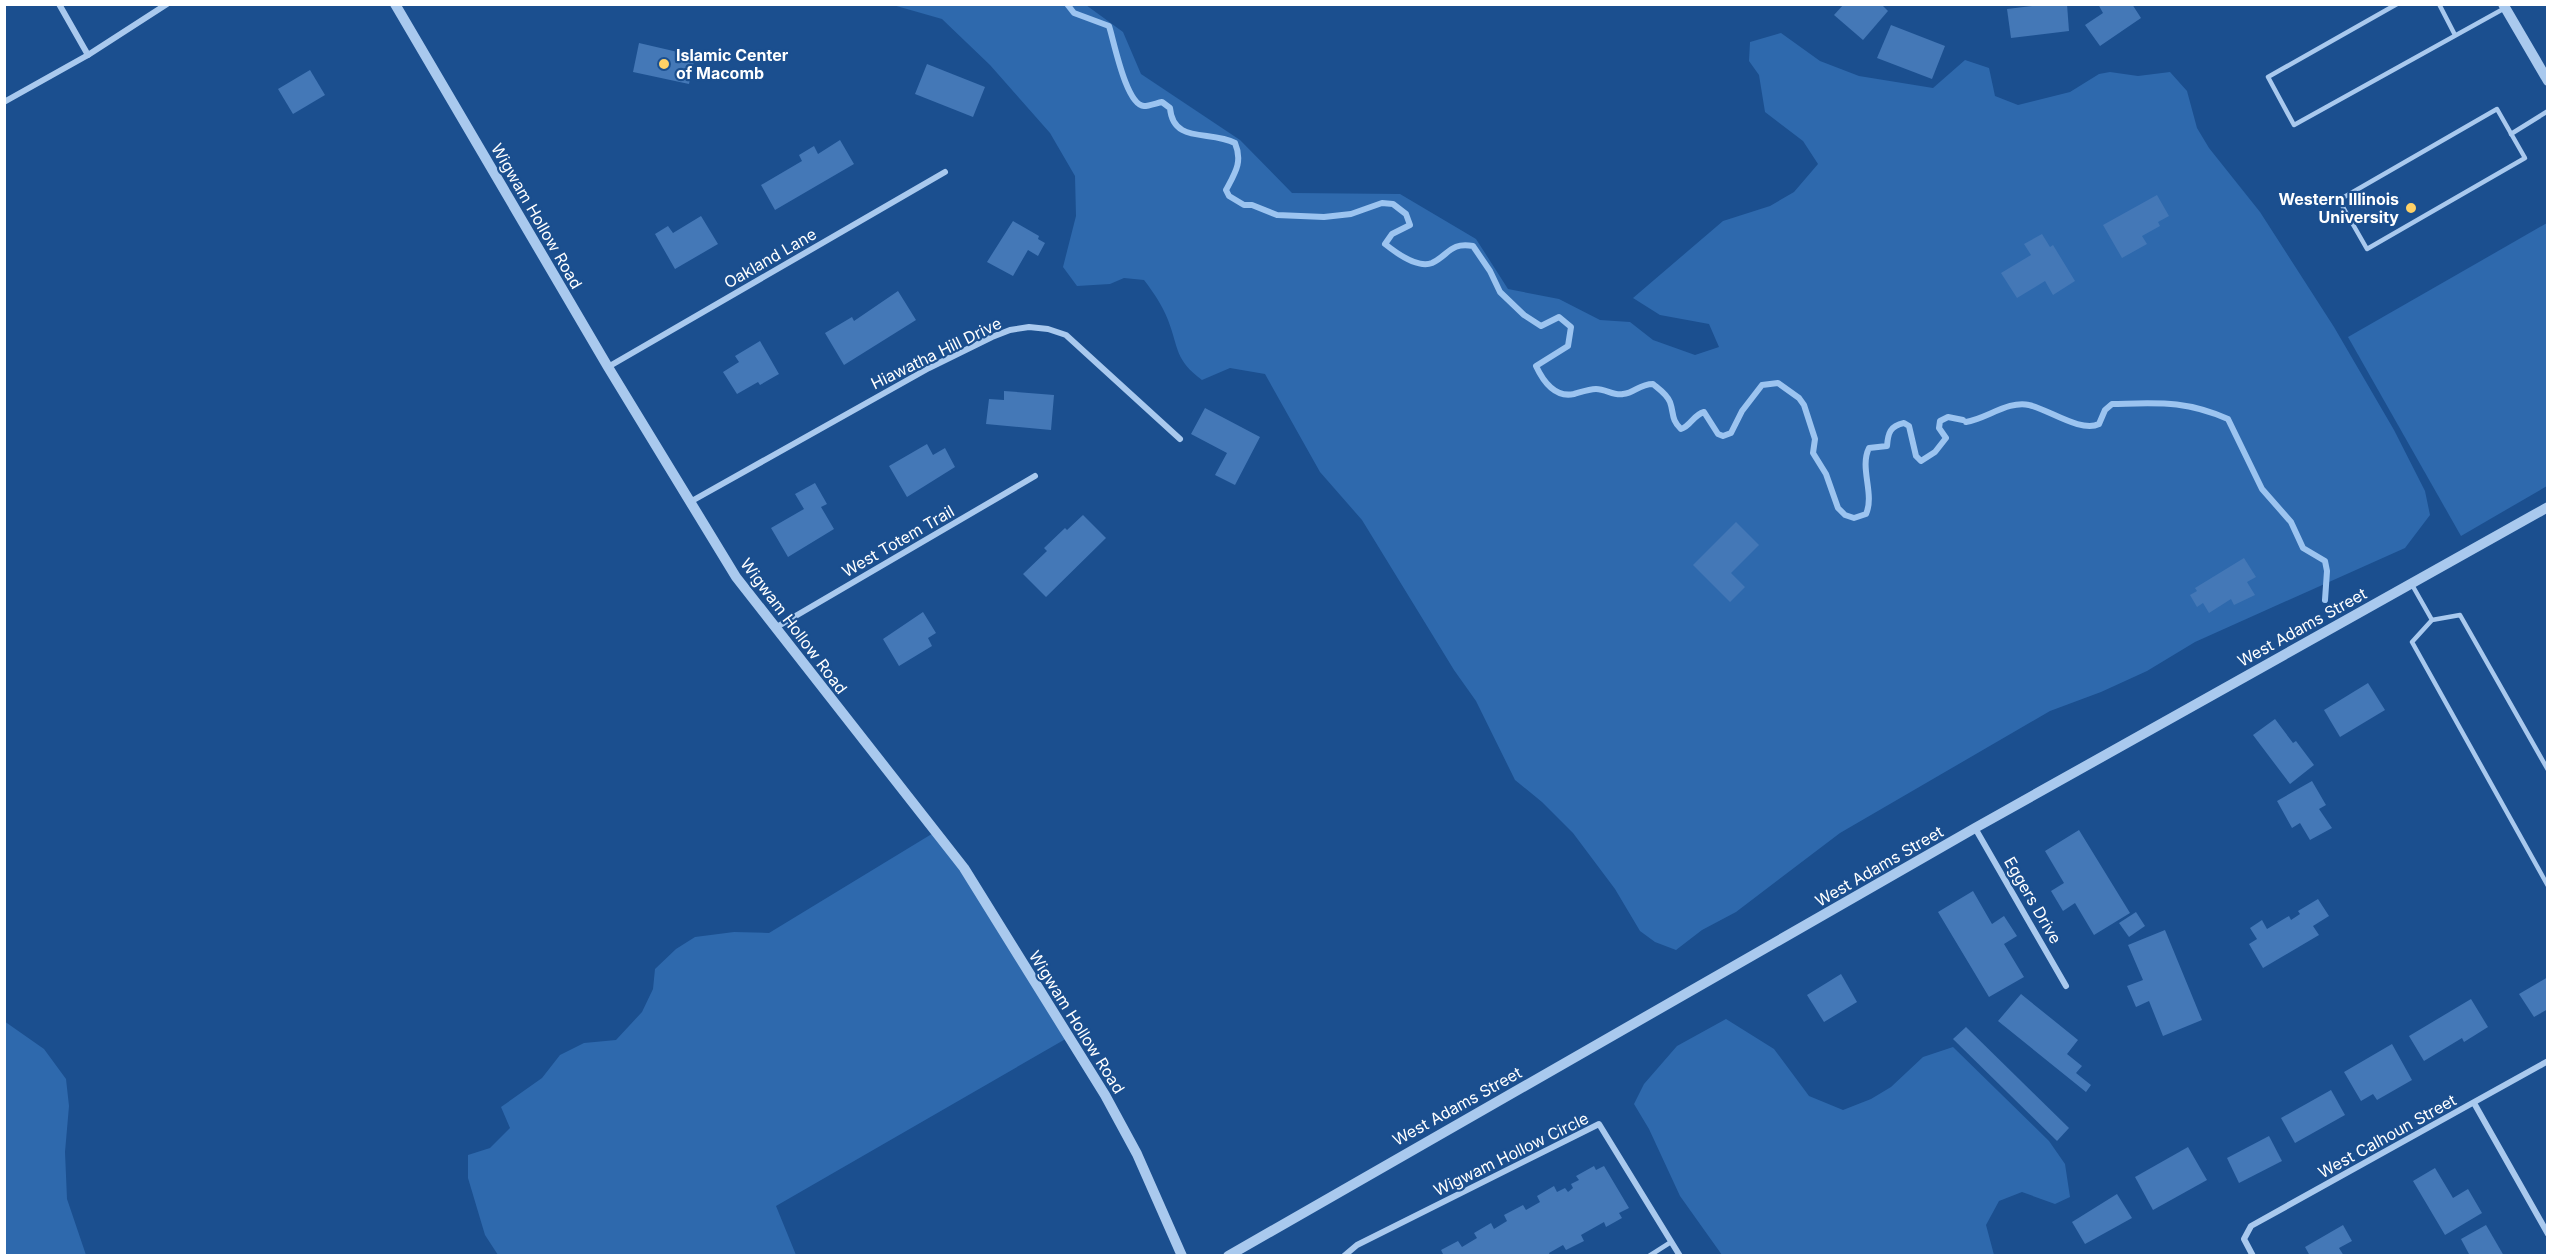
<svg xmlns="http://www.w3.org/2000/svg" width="2552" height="1260" viewBox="0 0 2552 1260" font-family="Inter,sans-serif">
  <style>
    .green { fill: #2e69ad }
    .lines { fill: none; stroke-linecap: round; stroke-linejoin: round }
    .stream { stroke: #9cc4f0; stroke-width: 6 }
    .building { fill: #4478b7 }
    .service { stroke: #a9c9ee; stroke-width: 4.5 }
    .minor { stroke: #a9c9ee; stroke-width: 6 }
    .tertiary { stroke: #a9c9ee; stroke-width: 10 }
    .poi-dot { fill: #ffd166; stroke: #1b4f8f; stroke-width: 2 }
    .labels { text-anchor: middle; stroke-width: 4.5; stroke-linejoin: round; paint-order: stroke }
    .poi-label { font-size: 16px; font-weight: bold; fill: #fff; stroke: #1b4f8f; text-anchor: start }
    .street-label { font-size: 16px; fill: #fff; stroke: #1b4f8f }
  </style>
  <rect width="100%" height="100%" fill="#1b4f8f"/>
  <g class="green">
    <path d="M893,5H1086L1123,32L1141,74L1240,140L1292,193L1400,194L1476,239L1508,289L1559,299L1600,320L1630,322L1653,340L1695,355L1719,347L1709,324L1660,315L1633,298L1723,221L1770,206L1794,192L1818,164L1803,141L1765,112L1759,75L1749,61L1750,42L1781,33L1820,61L1859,76L1933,88L1965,60L1989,68L1995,96L2018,105L2070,92L2099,74L2110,72L2138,76L2170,72L2187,91L2197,128L2209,148L2260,212L2334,327L2394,430L2425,491L2430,515L2405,548L2195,642L2147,671L2101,692L2050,711L1840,833L1736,912L1702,930L1676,950L1655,942L1640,931L1615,889L1573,833L1542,802L1515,780L1476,701L1454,670L1362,520L1320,472L1265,374L1230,368L1202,380C1175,360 1179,349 1168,320C1162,305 1154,293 1144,280L1124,278L1110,284L1077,286L1063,267L1076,216L1075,176L1050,133L990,65L942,19Z"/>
    <path d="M2547,223V486L2461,536L2348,337Z"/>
    <path d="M935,832L1069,1037L776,1206L796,1255H498L485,1235L468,1178V1155L490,1148L510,1128L501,1107L542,1078L560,1055L584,1043L616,1040L642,1012L653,989L655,969L676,949L695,937L734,932L769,933Z"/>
    <path d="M1726,1019L1774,1049L1809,1096L1843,1110L1871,1099L1891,1087L1923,1057L1953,1047L2049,1141L2065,1164L2070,1197L2055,1204L2022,1192L1999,1201L1986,1225L1994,1255H1722L1680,1196L1649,1129L1634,1104L1644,1084L1677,1046Z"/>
    <path d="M4,1021L44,1049L66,1079L69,1106L65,1152L67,1199L86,1255H5Z"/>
  </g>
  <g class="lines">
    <g class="stream">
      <path d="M1067,4L1074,13L1109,26C1114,41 1126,105 1144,106C1149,106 1157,103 1162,102L1170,108C1173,144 1210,130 1235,143C1243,162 1235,173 1226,190L1229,196L1244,205H1252L1277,215L1324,217L1351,214L1382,203L1393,204L1406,214L1410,225L1392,234L1385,244C1395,252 1417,269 1432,263C1449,255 1450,242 1473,246L1490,271L1500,292L1524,315L1541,326L1559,317L1571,327L1568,346L1536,366C1543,381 1555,398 1574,394C1581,392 1589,389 1596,389C1606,389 1614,396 1623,394C1635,393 1639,384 1653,384C1659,389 1667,394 1670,402C1674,413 1671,420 1681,429C1691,426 1693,415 1704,412L1718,434L1723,436L1731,433L1742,411L1762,385L1778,383L1799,398L1804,405L1815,439L1813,453L1826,474L1838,508L1845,515L1854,518L1866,514C1875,494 1859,468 1869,448L1887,446C1888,433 1890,426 1904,423L1909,426L1916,456L1921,461L1935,452L1946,438L1939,428L1940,421L1948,417L1963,420"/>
      <path d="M1966,422C1986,419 2009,400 2029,405C2048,409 2081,433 2099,424L2105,410L2112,404C2159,403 2184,400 2228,419L2262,489L2291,522L2303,548L2325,561L2327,571L2325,600"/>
    </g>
  </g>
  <g class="building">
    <path d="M1844,4H1881L1888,11L1863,40L1834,15Z"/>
    <path d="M2047,4H2067L2069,31L2011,38L2007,9Z"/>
    <path d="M2098,4H2132L2141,18L2100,46L2085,25L2103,13Z"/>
    <path d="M1891,25L1945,46L1932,79L1877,58Z"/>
    <path d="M639,43L695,56L689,84L633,72Z"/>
    <path d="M927,64L985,87L973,117L915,94Z"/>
    <path d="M310,70L325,95L293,114L278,89Z"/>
    <path d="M840,140L854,164L775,210L761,185L802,161L799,155L814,146L818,154Z"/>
    <path d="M2157,195L2169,216L2158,222L2160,226L2142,236L2147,244L2122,258L2103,225Z"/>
    <path d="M701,216L718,244L675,269L655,234L668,226L673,233Z"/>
    <path d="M1013,221L1039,236L1038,239L1045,243L1038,256L1028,250L1013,276L987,262Z"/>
    <path d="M2042,234L2050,247L2053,245L2075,281L2053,295L2045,281L2017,298L2001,273L2031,255L2024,244Z"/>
    <path d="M898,291L916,320L844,365L825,333L852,317L854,321Z"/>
    <path d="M760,341L779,374L760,385L758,382L737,394L723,372L739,362L735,356Z"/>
    <path d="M1004,391L1054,395L1051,430L986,424L989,399L1004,400Z"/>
    <path d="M1205,408L1260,437L1235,485L1215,475L1227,453L1191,434Z"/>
    <path d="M927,444L933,455L945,448L955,467L907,497L889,466Z"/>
    <path d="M815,483L827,504L821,507L834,529L788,557L771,528L804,509L795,494Z"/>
    <path d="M1083,515L1106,538L1046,597L1023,574L1047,551L1044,548L1065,528L1067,530Z"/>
    <path d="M1736,522L1759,545L1731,573L1745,587L1730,602L1693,565Z"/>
    <path d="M2244,558L2256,577L2247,582L2255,595L2234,605L2231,599L2209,613L2203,603L2197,607L2190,595L2197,591L2195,588Z"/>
    <path d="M923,612L936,633L928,638L932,646L899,666L883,639Z"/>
    <path d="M2368,683L2385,710L2340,737L2324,710Z"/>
    <path d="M2275,719L2293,743L2296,741L2314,765L2290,784L2253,735Z"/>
    <path d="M2312,781L2326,805L2319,809L2332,828L2310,840L2300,823L2292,828L2277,801Z"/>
    <path d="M2079,830L2130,913L2094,935L2075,903L2063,911L2051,891L2064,883L2045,851Z"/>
    <path d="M1973,891L1992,924L2004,916L2017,936L2004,944L2024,977L1989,997L1938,912Z"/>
    <path d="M2318,899L2329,916L2313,926L2319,935L2263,968L2249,944L2257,939L2250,928L2262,920L2267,929L2289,916L2291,920L2300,914L2298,911Z"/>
    <path d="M2136,912L2145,926L2129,937L2119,923Z"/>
    <path d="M2165,930L2202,1020L2163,1036L2149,1001L2136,1007L2127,986L2143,980L2128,945Z"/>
    <path d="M1841,974L1857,1002L1824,1022L1807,995Z"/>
    <path d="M2548,977V1009L2534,1017L2519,994Z"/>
    <path d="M2021,994L2078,1040L2067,1054L2082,1066L2076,1073L2091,1085L2086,1092L1998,1021Z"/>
    <path d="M2471,999L2488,1027L2464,1042L2462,1038L2424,1061L2409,1036Z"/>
    <path d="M1966,1027L2069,1128L2057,1141L1953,1039Z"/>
    <path d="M2392,1044L2412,1080L2377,1100L2373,1094L2361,1101L2344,1072Z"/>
    <path d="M2331,1090L2345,1115L2295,1143L2281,1118Z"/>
    <path d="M2269,1136L2282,1161L2239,1183L2227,1158Z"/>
    <path d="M2188,1147L2207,1180L2153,1210L2135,1177Z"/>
    <path d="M1594,1166L1596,1170L1604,1166L1629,1208L1619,1213L1622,1218L1606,1227L1604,1222L1581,1235L1584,1241L1566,1250L1563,1245L1549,1253L1550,1256H1444L1441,1250L1458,1241L1462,1247L1477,1238L1474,1233L1491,1223L1494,1229L1507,1221L1504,1215L1523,1205L1526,1210L1540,1202L1537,1196L1554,1186L1557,1192L1565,1188L1568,1192L1573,1188L1571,1184L1579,1180L1576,1176Z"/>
    <path d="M2435,1168L2453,1198L2468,1189L2482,1213L2445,1235L2413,1181Z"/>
    <path d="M2117,1194L2132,1218L2085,1244L2072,1222Z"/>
    <path d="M2343,1225L2352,1241L2339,1248L2344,1256H2310L2305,1247Z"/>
    <path d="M2486,1225L2504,1256H2470L2461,1239Z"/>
  </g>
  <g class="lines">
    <g class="service">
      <path d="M2397,4L2268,77L2294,125L2505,8"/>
      <path d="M2439,4L2455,35"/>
      <path d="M2497,109L2525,158L2367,249L2339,200Z"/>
      <path d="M2511,134L2548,111"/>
      <path d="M2411,583L2432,620"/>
      <path d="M2548,770L2460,615L2432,620L2412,642L2548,886"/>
      <path d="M1649,1256L1671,1242"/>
    </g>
    <g class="minor">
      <path d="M59,4L88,55"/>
      <path d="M4,102L88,55L167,4"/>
      <path d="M608,367L945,172"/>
      <path d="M690,502L929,368L992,337L1010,330L1029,327L1048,329L1066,335L1180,439"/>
      <path d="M775,628L1035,476"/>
      <path d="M1975,828L2066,986"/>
      <path d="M2474,1103L2548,1234"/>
      <path d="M1344,1256L1357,1245L1599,1124L1680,1256"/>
      <path d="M2253,1256L2244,1239L2251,1226L2548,1061"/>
    </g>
    <g class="tertiary">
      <path d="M395,4L608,367L736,577L964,868L1105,1095L1137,1154L1182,1256"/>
      <path d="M2503,4L2548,81"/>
      <path d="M1228,1256L1975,828L2548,507"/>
    </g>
  </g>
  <g class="poi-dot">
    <circle cx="664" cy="64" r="6"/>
    <circle cx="2411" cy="208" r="6"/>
  </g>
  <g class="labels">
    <g class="poi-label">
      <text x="676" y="61">Islamic Center<tspan x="676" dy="18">of Macomb</tspan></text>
      <text x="2399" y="205" text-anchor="end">Western Illinois<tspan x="2399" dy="18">University</tspan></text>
    </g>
    <g class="street-label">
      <text transform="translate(537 216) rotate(60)" y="6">Wigwam Hollow Road</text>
      <text transform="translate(770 258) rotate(-30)" y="6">Oakland Lane</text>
      <text transform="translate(936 353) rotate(-26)" y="6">Hiawatha Hill Drive</text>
      <text transform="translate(898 541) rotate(-30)" y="6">West Totem Trail</text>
      <text transform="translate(794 626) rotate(53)" y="6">Wigwam Hollow Road</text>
      <text transform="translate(2302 627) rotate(-29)" y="6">West Adams Street</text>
      <text transform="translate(1879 866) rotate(-30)" y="6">West Adams Street</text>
      <text transform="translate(2033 900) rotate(60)" y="6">Eggers Drive</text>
      <text transform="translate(1077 1022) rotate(58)" y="6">Wigwam Hollow Road</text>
      <text transform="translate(1457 1106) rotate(-29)" y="6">West Adams Street</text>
      <text transform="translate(2387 1136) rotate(-29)" y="6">West Calhoun Street</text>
      <text transform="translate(1511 1154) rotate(-26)" y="6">Wigwam Hollow Circle</text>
    </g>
  </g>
  <rect width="2552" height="1260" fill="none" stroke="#ffffff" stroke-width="12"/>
</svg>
